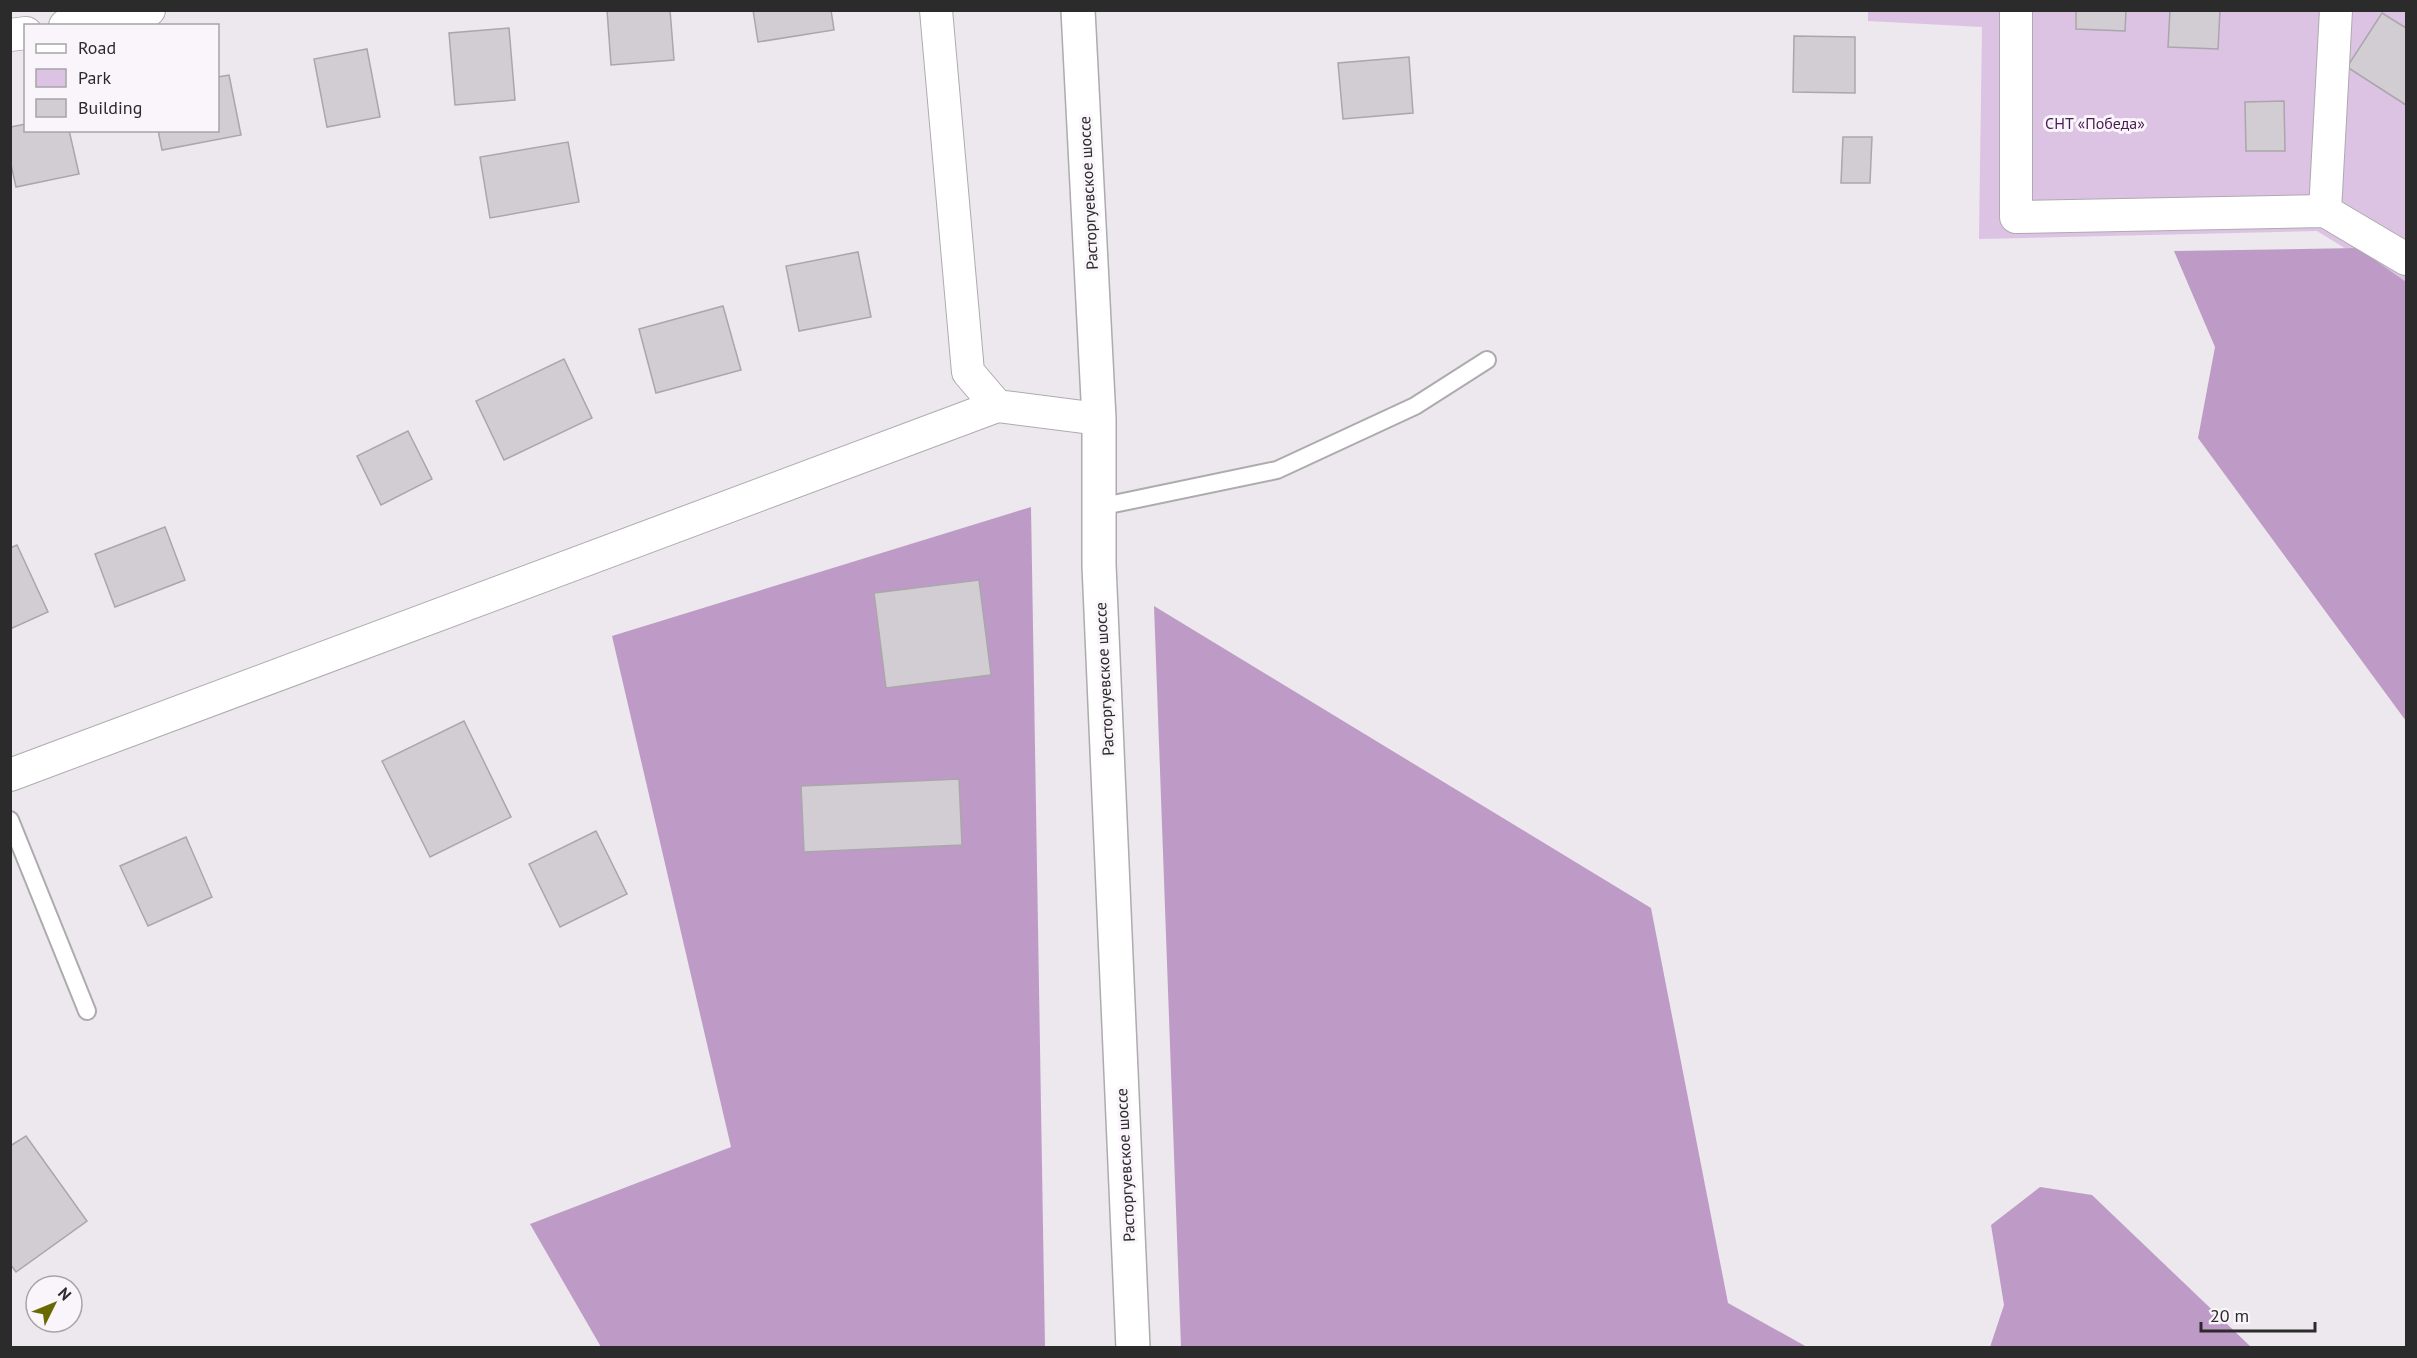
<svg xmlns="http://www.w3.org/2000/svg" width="2417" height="1358" viewBox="0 0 2417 1358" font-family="'PT Sans',sans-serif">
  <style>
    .green { fill: #dcc2e3 }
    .forest { fill: #be9bc6 }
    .building { fill: #d1cdd2; stroke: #aaa6ab; stroke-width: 1.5 }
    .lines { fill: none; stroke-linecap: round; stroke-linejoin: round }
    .service-casing { stroke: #aeabaf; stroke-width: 20 }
    .minor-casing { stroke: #aeabaf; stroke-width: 34 }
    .secondary-casing { stroke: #aeabaf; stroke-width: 36 }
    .service { stroke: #fff; stroke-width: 16 }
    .minor { stroke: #fff; stroke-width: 32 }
    .secondary { stroke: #fff; stroke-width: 33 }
    .labels { text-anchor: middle; stroke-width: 6; stroke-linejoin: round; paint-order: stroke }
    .park-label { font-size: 16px; fill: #481c52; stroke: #f9f5fa }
    .street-label { font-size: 16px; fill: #2c2b2c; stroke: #f9f5fa }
  </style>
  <rect width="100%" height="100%" fill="#ece8ed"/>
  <path class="green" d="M1868,11H2406V286L2317,231L1979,239L1982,27L1868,21Z"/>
  <g class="forest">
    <path d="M2358,248L2406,282V721L2198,438L2215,347L2174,251Z"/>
    <path d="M1031,507L1045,1347H601L530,1224L731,1147L612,636Z"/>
    <path d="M1154,606L1651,908L1728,1303L1807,1347H1181Z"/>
    <path d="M2040,1187L2092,1195L2251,1347H1990L2004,1305L1991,1225Z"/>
  </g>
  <g class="building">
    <path d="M607,10H670L674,60L611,65Z"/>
    <path d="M753,10H831L834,30L758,42Z"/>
    <path d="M2076,10H2126L2125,31L2076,29Z"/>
    <path d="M2170,10H2220L2218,49L2168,47Z"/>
    <path d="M2382,13L2406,28V105L2347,67Z"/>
    <path d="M509,28L515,100L455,105L449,33Z"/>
    <path d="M1794,36L1855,37V93L1793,92Z"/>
    <path d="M367,49L380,117L327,127L314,59Z"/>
    <path d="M1409,57L1413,113L1343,119L1338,63Z"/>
    <path d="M229,75L241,135L162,150L158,130H218V77Z"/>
    <path d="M2284,101L2285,151H2246L2245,102Z"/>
    <path d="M26,124V130H69L79,174L16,187L10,160V127Z"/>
    <path d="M1843,137H1872L1870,183H1841Z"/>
    <path d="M568,142L579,202L490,218L480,157Z"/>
    <path d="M858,252L871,317L799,331L786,266Z"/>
    <path d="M723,306L741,370L656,393L639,329Z"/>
    <path d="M564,359L592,418L504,460L476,401Z"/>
    <path d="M408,431L432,479L381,505L357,456Z"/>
    <path d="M165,527L185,580L115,607L95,554Z"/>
    <path d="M17,545L48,612L10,629V548Z"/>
    <path d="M979,580L991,675L886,688L874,593Z"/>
    <path d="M464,721L511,817L430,857L382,761Z"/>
    <path d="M959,779L962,845L804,852L801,786Z"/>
    <path d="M596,831L627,894L560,927L529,864Z"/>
    <path d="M186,837L212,897L148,926L120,866Z"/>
    <path d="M26,1136L87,1221L16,1272L10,1264V1146Z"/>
  </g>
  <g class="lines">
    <g class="service-casing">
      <g id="service">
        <path d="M1099,507L1277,470L1415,406L1487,360"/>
        <path d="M10,820L87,1011"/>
      </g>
    </g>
    <g class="minor-casing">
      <g id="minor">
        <path d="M936,10L968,372L997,406"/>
        <path d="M2016,10V217L2325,211L2406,259"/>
        <path d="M65,26L149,10"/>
        <path d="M10,35L26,33"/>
        <path d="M2325,211L2336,10"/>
        <path d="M10,775L997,406L1099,419"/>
      </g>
    </g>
    <g class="secondary-casing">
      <path id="secondary" d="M1078,10L1099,419V565L1133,1348"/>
    </g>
    <use href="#service" class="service"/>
    <use href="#minor" class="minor"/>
    <use href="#secondary" class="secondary"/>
  </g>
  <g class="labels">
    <g class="park-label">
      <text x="2095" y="129">СНТ «Победа»</text>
    </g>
    <g class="street-label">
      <text transform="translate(1088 193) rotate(-93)" y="6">Расторгуевское шоссе</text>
      <text transform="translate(1104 679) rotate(-93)" y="6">Расторгуевское шоссе</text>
      <text transform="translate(1125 1165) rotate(-93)" y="6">Расторгуевское шоссе</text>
    </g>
  </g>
  <rect width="2417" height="1358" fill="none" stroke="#2c2b2c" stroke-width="24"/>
  <rect x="24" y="24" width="195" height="108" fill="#f9f5fa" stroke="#a7a4a8" stroke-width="1.5"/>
  <rect x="36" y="44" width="30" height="9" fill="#ffffff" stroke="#a7a4a8" stroke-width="1.5"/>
  <text x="78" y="54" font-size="18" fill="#2c2b2c">Road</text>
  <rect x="36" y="69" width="30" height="18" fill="#dcc2e3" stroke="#a7a4a8" stroke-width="1.5"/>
  <text x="78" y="84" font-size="18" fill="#2c2b2c">Park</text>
  <rect x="36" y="99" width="30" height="18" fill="#d1cdd2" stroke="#a7a4a8" stroke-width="1.5"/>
  <text x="78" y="114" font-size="18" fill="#2c2b2c">Building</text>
  <g transform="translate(54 1304) rotate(47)"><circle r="28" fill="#f9f5fa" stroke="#a7a4a8" stroke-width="1.5"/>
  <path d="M0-4.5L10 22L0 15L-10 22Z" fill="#696904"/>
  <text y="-9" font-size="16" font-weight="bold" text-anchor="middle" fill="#2c2b2c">N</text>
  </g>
  <path d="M2201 1322v9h114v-9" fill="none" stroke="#2c2b2c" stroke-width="3"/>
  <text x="2210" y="1322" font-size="18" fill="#2c2b2c" stroke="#f9f5fa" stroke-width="4.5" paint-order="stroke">20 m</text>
</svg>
